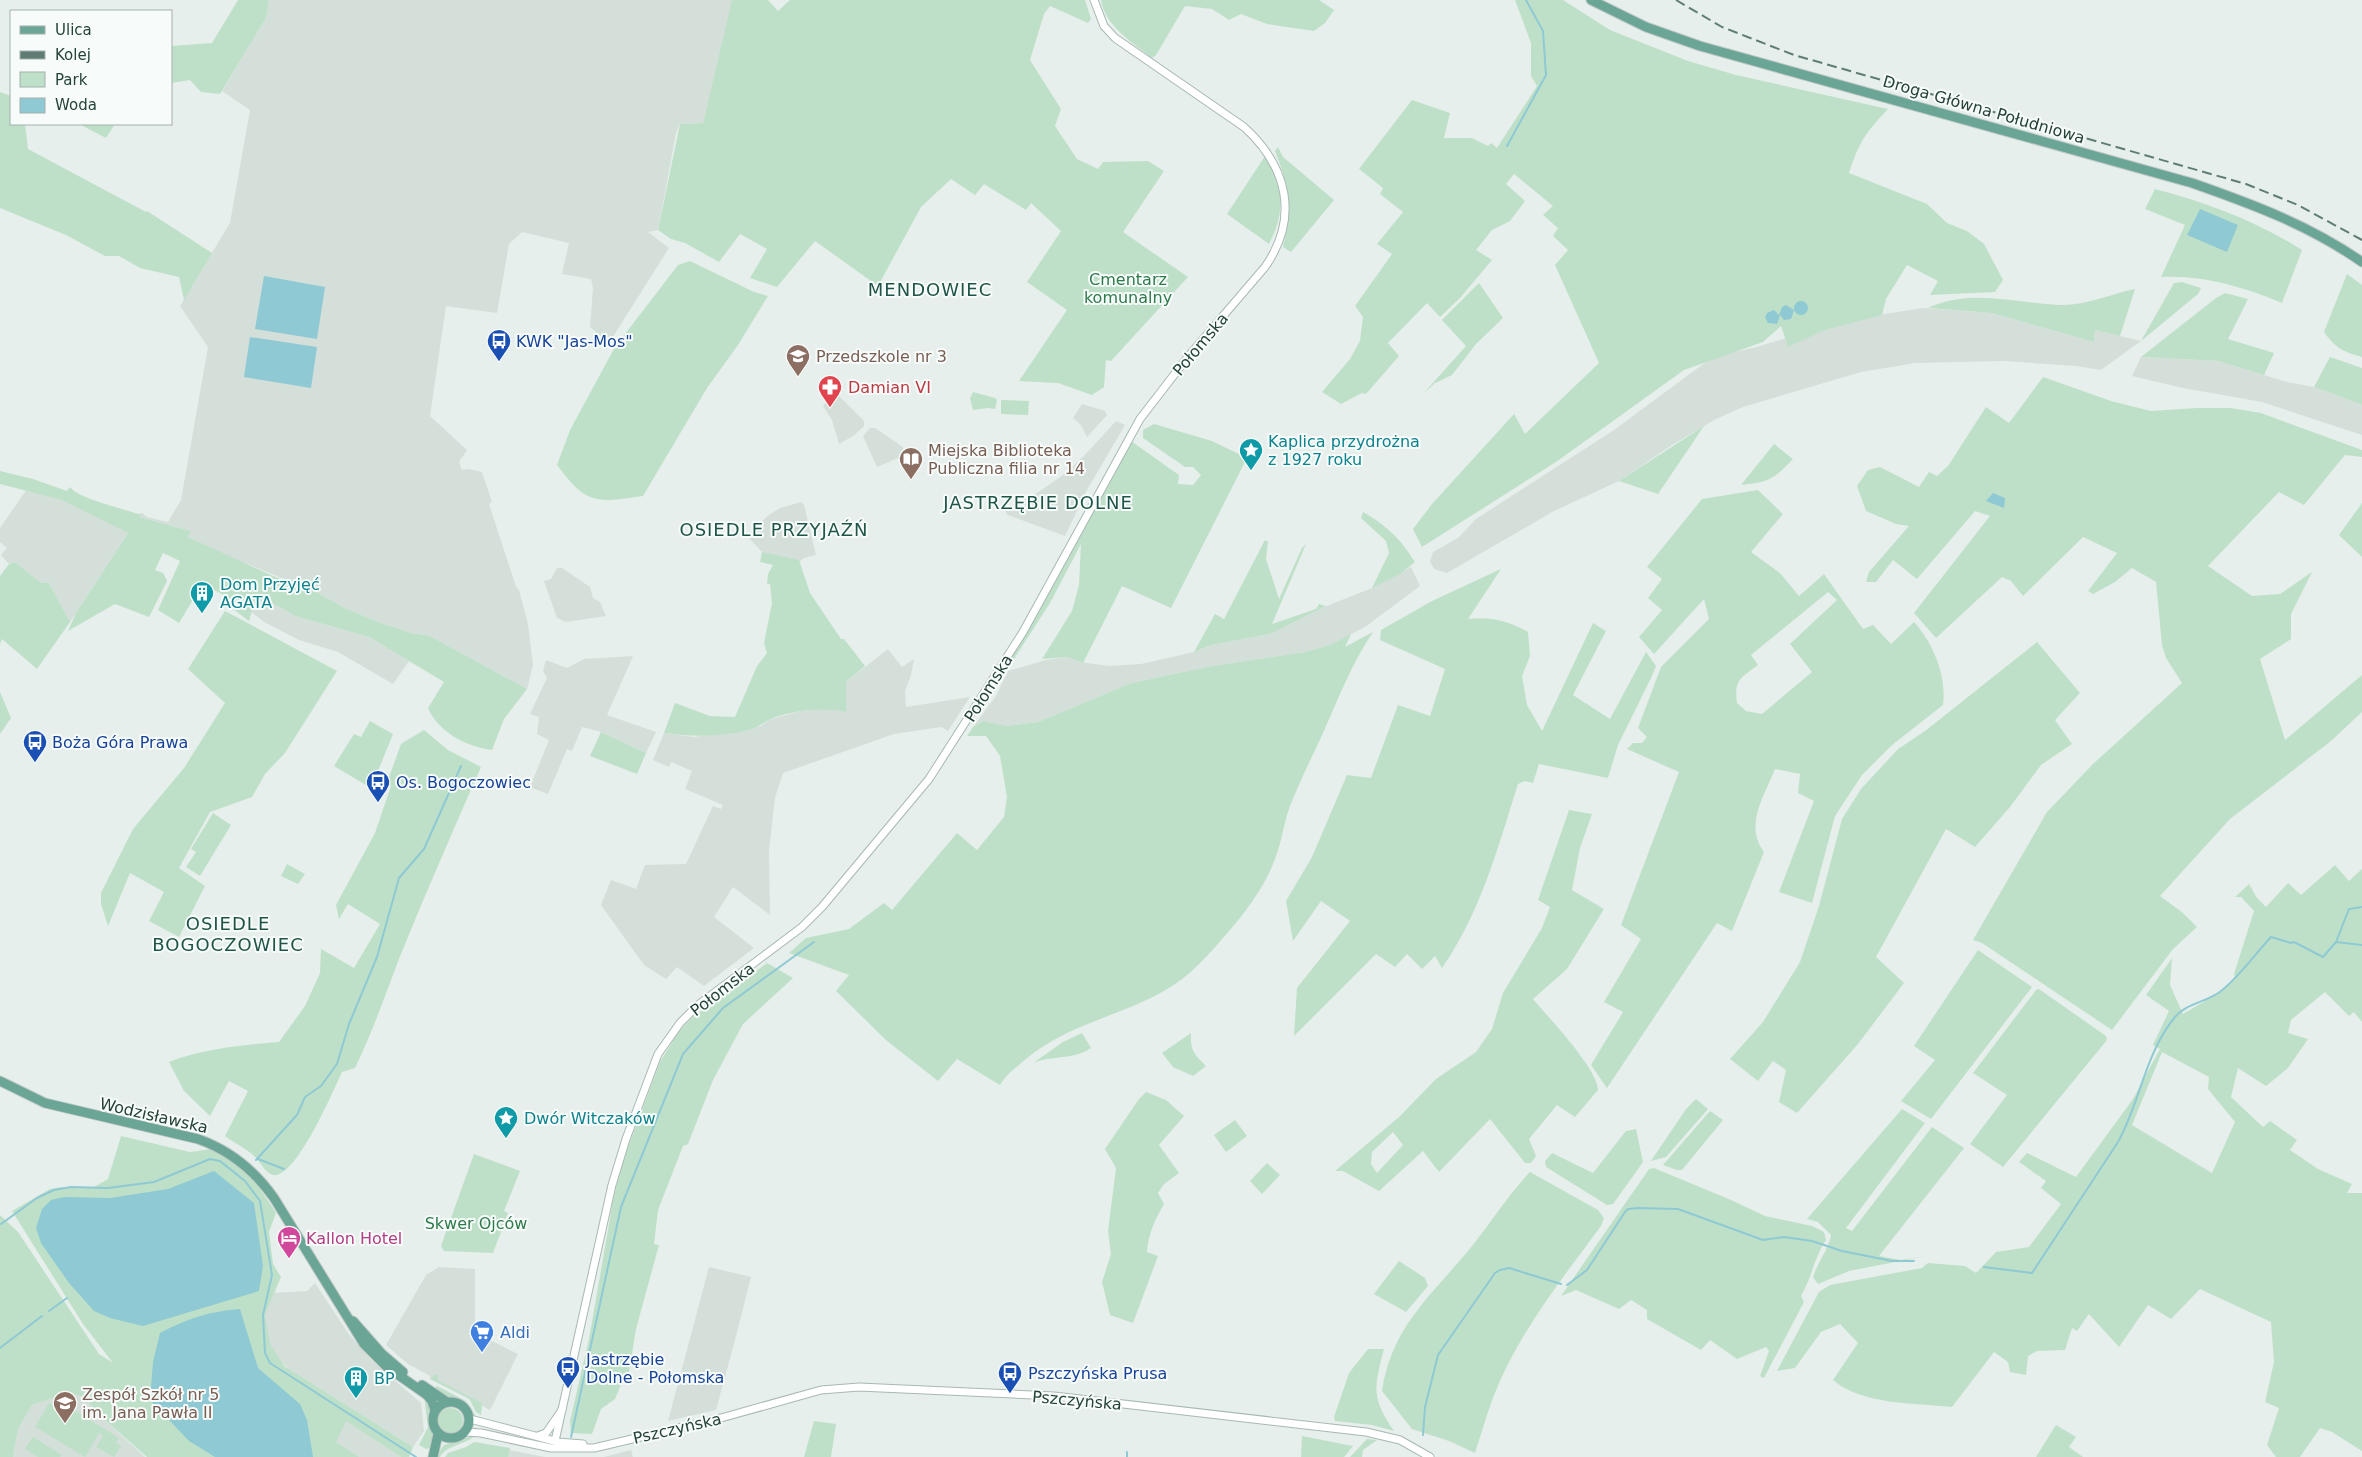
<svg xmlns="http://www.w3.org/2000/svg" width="2362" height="1457" viewBox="0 0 2362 1457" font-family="'DejaVu Sans',sans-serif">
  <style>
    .built { fill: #d4dfda }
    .green { fill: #bfe0c8; fill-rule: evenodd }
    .water { fill: #8ec9d4 }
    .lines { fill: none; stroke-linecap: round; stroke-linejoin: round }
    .stream { stroke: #8ec9d4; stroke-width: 2 }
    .minor-casing { stroke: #a8b8b2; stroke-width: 9 }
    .major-casing { stroke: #c2cac8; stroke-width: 11 }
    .minor { stroke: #fff; stroke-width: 7 }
    .major { stroke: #6aa596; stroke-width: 9 }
    .rail { stroke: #5f7d75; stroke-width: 2; stroke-dasharray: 10 5; stroke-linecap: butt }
    .labels { text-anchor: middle; stroke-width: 4; stroke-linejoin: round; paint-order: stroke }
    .street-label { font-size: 16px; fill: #24423a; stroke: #f7fbf9 }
    .park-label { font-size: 16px; fill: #2d7a4b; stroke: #f7fbf9 }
    .transit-label { font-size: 16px; fill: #164399; stroke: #f7fbf9; text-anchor: start }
    .education-label { font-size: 16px; fill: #785e54; stroke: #f7fbf9; text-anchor: start }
    .health-label { font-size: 16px; fill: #be3a42; stroke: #f7fbf9; text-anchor: start }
    .culture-label { font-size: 16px; fill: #0d838f; stroke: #f7fbf9; text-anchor: start }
    .hotel-label { font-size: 16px; fill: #b23c85; stroke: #f7fbf9; text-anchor: start }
    .shop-label { font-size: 16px; fill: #366cbe; stroke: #f7fbf9; text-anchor: start }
    .neighbourhood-label { font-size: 18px; letter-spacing: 1px; fill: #1f5548; stroke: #f7fbf9 }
  </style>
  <rect width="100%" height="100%" fill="#e6efeb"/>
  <g class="built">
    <path d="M269,0H733L703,123L680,124L676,133L658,230L648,232L669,248L609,343L590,327L593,288L591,279L562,274L569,243L522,232L509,244L497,313L446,306L430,416L467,450L459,462L462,470L469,469L482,472L492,502L489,504L516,587L519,590L528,624L533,665L527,689L430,636L411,633L376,621L345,608L314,591L220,553L188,537L191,531L139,517L142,513L147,517L168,522L181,500L208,347L180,306L230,223L250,110L222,91L266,18Z"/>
    <path d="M1922,308L1991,313L2094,342L2095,330L2141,341L2101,370L2076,366L2004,361L1915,363L1861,372L1743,407L1716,419L1672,445L1619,481L1554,511L1447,573L1434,569L1430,562L1433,552L1458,538L1476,519L1614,430L1714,356L1753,348L1842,321Z"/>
    <path d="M2141,357L2218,361L2287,382L2314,387L2362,405V435L2262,402L2183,388L2132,376Z"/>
    <path d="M833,395H838L864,421V426L853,436L839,444L832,420L823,406Z"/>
    <path d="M1082,404L1105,411L1107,415L1087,437L1081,425L1073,418Z"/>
    <path d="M1116,421L1125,425L1087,490L1065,536L1008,515L1004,510L1040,491L1063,475L1083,457Z"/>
    <path d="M870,428H875L903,447V456L877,467L863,436Z"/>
    <path d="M27,489L62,500L128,533L70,622L49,583H41L15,562L9,564L1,555L7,548L0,542V528Z"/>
    <path d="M801,502L804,505L816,555L804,558L799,562L762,552L748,537L753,529L769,515L780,508Z"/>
    <path d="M1411,567L1420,586L1365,627L1330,645L1305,652L1212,666L1131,683L1038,722L1007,726L983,721L973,727L996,696L1008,671L1046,660L1068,657L1080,662L1109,666L1141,664L1194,652L1211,645L1270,634L1324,607L1372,588Z"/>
    <path d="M557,568H562L590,587L593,598L600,602L606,616L566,622L557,618L544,581L551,579Z"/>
    <path d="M257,601L272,603L295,616L369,637L409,661L393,684L338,652L299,640L264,622L251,612Z"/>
    <path d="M888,649L902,667L914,659L911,675L905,691L906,707L970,697L948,731L941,727L894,734L783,773L775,798L769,850L770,915L733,887L714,917L754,948L704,986L677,967L666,979L644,965L601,905L611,880L636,889L645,865L686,864L713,806L721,809L723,805L685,789L692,771L671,762L669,767L653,760L664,733L694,737L761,726L771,719L801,711L826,708L845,711L846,682Z"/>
    <path d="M633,656L607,715L656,732L646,753L601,732L582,727L572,751L567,749L548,794L530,787L549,740L537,734L539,717L530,714L547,678L543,671L546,660L567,668L584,659Z"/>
    <path d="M439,1267L475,1269V1329L490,1340L518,1354L490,1410L430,1379V1376L408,1364L386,1345L426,1275Z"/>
    <path d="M709,1267L751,1277L735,1340L716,1410L668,1421Z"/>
    <path d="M315,1283L348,1333L373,1362L421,1403L424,1431L413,1447L293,1372L272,1356L263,1322L271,1293L307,1291Z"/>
    <path d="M63,1394L79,1395L87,1399L98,1414L145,1457H13L18,1429L32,1405Z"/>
    <path d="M329,1409L401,1457H320Z"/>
    <path d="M509,1450L545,1457H508Z"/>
    <path d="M631,1450L633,1457H604Z"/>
  </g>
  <g class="green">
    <path d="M238,0H269L266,18L220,94L201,92L190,80L171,83V46L212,43Z"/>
    <path d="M732,0H768L778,11L790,0H1085L1091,19L1088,23L1050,6L1044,14L1030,60L1061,109L1055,126L1077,159L1098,169L1103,162L1148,161L1164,171L1123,232L1188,277L1111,361L1106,360L1104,387L1092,395L1058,383L1019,381L1067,310L1027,282L1061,231L1031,203L1026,210L984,184L975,195L951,179L921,207L878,286L815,241L777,287L750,278L767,249L740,234L719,262L685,243L671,239L658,230L680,124L703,123Z"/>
    <path d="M1101,0H1319L1334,10L1325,23L1314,31L1267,24L1241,14L1229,20L1212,9L1185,6L1156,55L1152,58C1133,43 1105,26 1101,0Z"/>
    <path d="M1515,0H1563L1610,30L1688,61L1736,75L1888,109C1865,134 1860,140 1849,173L1927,204L1947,223L1967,231L1984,244L2003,280L1995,292L1930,295L1938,281L1907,265L1886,299L1882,315L1825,330L1788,347L1781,326L1763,342L1684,370L1556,462L1422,547L1413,529L1432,504L1514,414L1525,434L1599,363L1555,265L1568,250L1553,236L1558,228L1543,215L1553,206L1514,174L1506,184L1525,201L1510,221L1492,230L1476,250L1492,260L1460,298L1440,317L1427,303L1388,343L1399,356L1366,394L1362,393L1341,404L1322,392L1350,359L1360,341L1363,317L1355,306L1392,254L1377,244L1403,212L1380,194L1383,188L1359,169L1412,100L1450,113L1444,138H1472L1488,146L1491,143L1497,148L1537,86L1531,76V43Z"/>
    <path d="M0,92L11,96V124H25L28,149L146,212L147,211L212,253L184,300L179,277L140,268L119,256H105L66,235L0,208Z"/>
    <path d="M79,124H115L106,138Z"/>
    <path d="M1278,147L1283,157L1334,200L1291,252L1283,247C1293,206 1290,189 1275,151Z"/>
    <path d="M1265,156C1282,189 1287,209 1269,244L1227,214Z"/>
    <path d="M2155,189C2206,202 2258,222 2302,250L2282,303C2243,287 2204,275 2161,277L2185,225L2145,209Z"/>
    <path d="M690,261L754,292L768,296L738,345L707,388L643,496C595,503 587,505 557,465L570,430L615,347L678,265Z"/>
    <path d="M2347,274L2362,285V357C2344,352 2335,348 2324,332Z"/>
    <path d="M2182,282L2201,288L2198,294L2141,341L2174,283Z"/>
    <path d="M1479,283L1503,318L1476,344L1452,375L1435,383L1423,394L1466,346L1442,320Z"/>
    <path d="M2135,289L2120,336L2095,330L2094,342L1991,313L1928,308C1970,288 2015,303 2060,305C2084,306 2111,294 2135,289Z"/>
    <path d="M2225,293L2248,299L2228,339L2274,353L2264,375L2218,361L2141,357L2216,298Z"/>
    <path d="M2330,357L2362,368V405L2314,387Z"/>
    <path d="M2043,377L2111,401L2151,411L2197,408H2231L2261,413L2362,450V457L2345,455L2304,505L2279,492L2208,566L2252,596L2280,594L2312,572L2291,614V639L2260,659L2285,740L2362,675V712L2331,741L2230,819L2160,896L2183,913L2197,927L2173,949L2112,1030L1982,943L1973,940L2047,812L2093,764L2182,683L2166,658L2162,645L2156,582L2132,568L2115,582L2093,594L2088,591L2117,553L2083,537L2023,596L2011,581L2002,577L1936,638L1914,613L1990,516L1975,511L1917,579L1893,560L1876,582H1866L1869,572L1909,526L1896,524L1866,511L1857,486L1868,470L1880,467L1919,487L1929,472L1937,476L1948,466L1986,407L2009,423Z"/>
    <path d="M973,392L995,398L997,400L995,409L988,408L973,410L970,398Z"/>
    <path d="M1001,400L1029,401L1028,415L1001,414Z"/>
    <path d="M1154,424L1212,441L1247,458L1171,608L1122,586L1083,663L1068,657L1042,659L1072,611L1079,585L1081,544L1050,603L1012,662H1007C1051,590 1089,515 1131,441L1179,475L1178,484L1193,485L1201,475L1193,467H1185L1143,438V430Z"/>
    <path d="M1704,426L1658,494L1619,481Z"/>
    <path d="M1774,444L1793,459C1773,480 1769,482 1741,485Z"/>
    <path d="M0,471L33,479L67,491L70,487C79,499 122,508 138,514L142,513L139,517L191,531L188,537L273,576L314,591L345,608L376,621L411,633L430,636L527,689L504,719L492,750C467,747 438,732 428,708L444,682L369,637L295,616L272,603L255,601L249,621L229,606L228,598L203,583L179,623L158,610L180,561L163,553L155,570L163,573L167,581L149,617L115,604L68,631L76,613L128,533L62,500L0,484Z"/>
    <path d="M1758,490L1783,514L1751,552L1780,573L1799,596L1824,574L1863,629L1873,625L1891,644L1914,622C1933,643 1947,676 1943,705L1892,745L1862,775L1835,816L1812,903L1779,892L1814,801L1798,793L1800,774L1775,769C1764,797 1744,825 1764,852L1732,931L1717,923L1607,1088L1591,1065L1623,1012L1604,1002L1641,939L1621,925L1679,772L1627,749L1633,743H1642L1647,737L1638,728L1661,667L1709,619L1704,599L1654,654L1639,637L1662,610L1648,598L1662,579L1647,567L1702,499ZM1828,592L1837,600L1790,644L1812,672L1762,714L1746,711L1737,703C1734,679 1741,678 1758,665L1751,655Z"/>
    <path d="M2362,503V557L2339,535Z"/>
    <path d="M1363,512C1387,526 1400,538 1415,562L1400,574L1372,588L1389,553L1386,541L1361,518Z"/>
    <path d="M1265,540L1268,542L1266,559L1279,599L1302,548L1306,544L1272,624L1316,609L1319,604L1326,606L1270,634L1211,645L1194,652L1215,614L1224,619Z"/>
    <path d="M762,552L799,560L810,593L841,639H844L865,666L846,682V712C821,707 797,710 773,718C766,721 760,726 752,729C724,737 693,737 664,733L675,703L710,716L735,717L757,666L767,653L764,643L772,603L770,584H767L768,574L773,565L760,562Z"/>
    <path d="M15,562L41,583H49L70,622L37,669L2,639L0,644V576L9,564Z"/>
    <path d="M1501,569L1468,619C1489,616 1509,621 1528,632L1530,656L1522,676L1527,705L1542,731L1593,623L1606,631L1573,695L1610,719L1646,652L1656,666L1651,678L1618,745L1608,778L1539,764L1533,783L1525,781L1518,784C1498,847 1481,912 1442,968L1435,956L1422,969L1407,954L1395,967L1376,954L1294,1036L1297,988L1350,921L1321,901L1293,941L1286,901L1312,857L1347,775L1371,778L1398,705L1430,716L1445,669L1380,640L1381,630L1432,601Z"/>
    <path d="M225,611L337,671L285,753L265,774L252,797L210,812L179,868L205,886L179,937L149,921L164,892L130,873L108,926L101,904V893L133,829L184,768L225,703L188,669Z"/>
    <path d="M1373,632C1352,663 1338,699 1323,733C1312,757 1300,781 1290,806C1284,822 1282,840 1276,856C1267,883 1248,909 1230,930C1210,953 1191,976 1164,991C1114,1019 1065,1024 1020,1064C1010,1073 1008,1073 1000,1085L957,1059L938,1081L887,1041L836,991L849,975L789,953L806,938L849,929L884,903L892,910L957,833L977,850L1004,817L1007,797L1000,756L986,736H967L973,727L983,721L1007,726L1038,722L1131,683L1212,666L1305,652L1330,645L1351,634L1345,647Z"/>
    <path d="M2037,642L2080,693L2055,720L2072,744L2041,765L2010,807L1975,847L1946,829L1876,957L1904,983L1858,1044L1797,1113L1779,1102L1786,1070L1773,1061L1758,1081L1730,1059L1763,1022L1800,962L1819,906L1842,819L1861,789L1898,749L1925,731Z"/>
    <path d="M0,692L11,718L0,734Z"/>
    <path d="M370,721L393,734L371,788L334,766L354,734L361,737Z"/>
    <path d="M424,730L448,750L481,767C453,831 425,894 399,959C385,996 372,1033 355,1068L342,1072C333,1091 296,1179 273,1175C265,1173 260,1161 254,1156C246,1148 234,1143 225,1136L248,1091L229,1081L210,1116L184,1091L169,1062C202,1049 243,1045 279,1042L305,1006L320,973L321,949L354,968L380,924L348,904L339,919L336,905L375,833L391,786L388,780L401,744Z"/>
    <path d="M601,732L646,753L637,774L590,756Z"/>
    <path d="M1569,810L1592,814L1580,848L1572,890L1604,909L1567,969L1533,999C1548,1017 1598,1069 1598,1090L1575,1117L1557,1105L1529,1139L1536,1156L1531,1163H1525L1490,1119L1439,1172L1423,1151L1379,1191L1343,1171H1335L1399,1117L1436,1079L1476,1052L1492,1029L1503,993L1542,928L1550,907L1538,900ZM1393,1132L1403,1145L1377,1173L1371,1164L1372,1152Z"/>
    <path d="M213,813L231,825L200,876L186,867L196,852L191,849Z"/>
    <path d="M287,864L305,874L298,884L281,876Z"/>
    <path d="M2335,865L2349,881L2362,869V1022L2354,1012L2349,1016L2325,992L2291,1020L2288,1033L2308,1039L2288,1068L2266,1086L2238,1068L2231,1097L2263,1127L2270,1121L2297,1140L2290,1150L2318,1169L2352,1184L2347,1193H2362V1451L2332,1432L2320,1428L2300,1457H2276L2267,1445L2279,1408L2265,1402L2274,1362L2271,1322L2200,1289L2171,1319L2148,1305L2119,1347L2089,1314L2077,1331L2072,1328L2065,1350L2037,1351L2028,1356L2026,1375L2010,1372L2008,1362L1994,1352L1952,1407C1915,1403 1862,1405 1833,1380L1858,1343L1840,1324L1821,1332L1795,1368L1777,1371L1819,1292L1830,1285L1922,1268L1928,1263L1965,1266L1976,1273L1996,1252L2029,1247L2061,1204L2041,1188L2046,1181L2019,1162L2027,1153L2076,1177L2133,1099L2160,1049L2153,1045L2169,1011L2146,995L2172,958L2170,985L2183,1014L2222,991L2235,979L2234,974L2254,911L2241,897H2235L2249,884L2257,898L2266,907L2288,883L2301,895ZM2162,1052L2209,1077L2208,1089L2235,1122L2212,1173L2132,1125Z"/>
    <path d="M1978,950L2032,987L1931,1119L1901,1101L1935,1060L1914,1046Z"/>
    <path d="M767,963L793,978L743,1024L713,1080L688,1144L683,1146L658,1210L654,1244L659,1245L636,1329L629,1372L626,1373L615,1399L601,1409L592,1434L571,1433L570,1421L589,1339L613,1201L622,1163L660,1062L679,1031L693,1017Z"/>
    <path d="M2039,989L2106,1036L2107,1040L2003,1167L1970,1144L2007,1095L1973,1073L2036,990Z"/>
    <path d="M1082,1033L1091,1048C1074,1060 1052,1055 1033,1063L1063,1042Z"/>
    <path d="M1191,1033C1190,1050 1194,1054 1206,1066L1193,1076L1173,1067L1162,1053Z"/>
    <path d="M1146,1092L1166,1100L1184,1116L1159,1145L1179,1173L1164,1184L1158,1193L1164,1204C1155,1219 1148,1235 1147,1252L1158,1256L1133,1323L1110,1315L1102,1282L1111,1254L1108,1231L1116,1168L1105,1149L1139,1099Z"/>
    <path d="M1696,1099L1708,1109L1666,1157L1651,1161L1686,1109Z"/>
    <path d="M1902,1109L1925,1123L1846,1228L1852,1231L1932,1127L1964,1148L1879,1256L1901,1260L1926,1256L1849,1271L1818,1284L1813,1277C1817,1264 1830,1246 1831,1235L1818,1222L1807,1219Z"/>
    <path d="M1710,1111L1723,1120L1682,1170H1677L1663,1165Z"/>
    <path d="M1235,1120L1247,1136L1226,1152L1214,1135Z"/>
    <path d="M1636,1129L1643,1162L1613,1204L1607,1205L1546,1167L1545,1161L1552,1153L1593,1173L1626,1131Z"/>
    <path d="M121,1136L190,1152L212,1149L235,1161L259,1187L276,1213L269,1232L273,1264L281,1277L265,1315L270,1344L284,1366L413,1447L409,1457H401L346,1421L336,1442L359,1457H147L98,1414L86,1399L79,1395L65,1394L32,1405L18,1429L13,1457H0V1215L18,1232L99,1354L113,1363L83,1324L12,1211L50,1189L62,1187H94L108,1179Z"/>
    <path d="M474,1154L520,1171L504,1211L508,1213L493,1253L444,1251L441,1246Z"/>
    <path d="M1267,1163L1280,1175L1262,1194L1250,1181Z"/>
    <path d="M1654,1168L1731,1200L1765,1216L1812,1226L1824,1232L1826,1240C1814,1258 1812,1277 1801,1296L1804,1302L1764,1378L1760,1376L1769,1351L1766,1347L1737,1359L1710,1340L1701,1350L1647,1319V1310L1631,1300L1619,1309L1576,1290L1561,1296L1649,1169Z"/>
    <path d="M1530,1172L1598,1210L1604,1218L1601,1226C1561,1280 1517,1335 1493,1398C1486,1416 1481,1435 1475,1453L1449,1441L1412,1429L1382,1391C1392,1323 1437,1291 1476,1241C1494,1218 1510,1193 1530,1172Z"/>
    <path d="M1399,1261L1425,1278L1428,1286L1406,1312L1374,1294Z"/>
    <path d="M1368,1349H1384C1374,1388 1371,1397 1394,1431L1372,1425L1335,1421L1334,1417L1349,1373Z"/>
    <path d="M435,1375H439L437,1380L482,1403L481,1415L476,1412L469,1398L430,1379Z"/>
    <path d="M437,1386L466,1401L476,1416L481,1418H474L467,1407L461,1403L446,1399L433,1390Z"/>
    <path d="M56,1399L119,1438L116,1443L121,1446L114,1457L96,1447L103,1436L99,1433L85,1457L35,1427L49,1403L52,1404Z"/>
    <path d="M427,1399C435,1412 426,1422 434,1437L430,1448L426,1449L419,1445L428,1427L425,1403Z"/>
    <circle cx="450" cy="1421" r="13"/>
    <path d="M814,1421L836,1424L831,1457H804Z"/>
    <path d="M2056,1425L2076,1437L2069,1447L2083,1457H2036Z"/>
    <path d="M477,1435C466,1444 445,1446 440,1457H438C439,1454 441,1449 443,1446C445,1444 474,1435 477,1435Z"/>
    <path d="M1302,1436L1353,1446L1344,1457H1301Z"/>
    <path d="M33,1437L62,1455L60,1457H38L25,1449Z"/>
    <path d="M1367,1439L1377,1440L1363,1450L1362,1457H1350Z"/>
    <path d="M474,1442L510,1448L508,1457H445L448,1453L466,1447Z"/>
  </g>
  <g class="water">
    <path d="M2200,209L2238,225L2227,252L2187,235Z"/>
    <path d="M264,276L325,287L317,339L255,329Z"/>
    <circle cx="1801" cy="308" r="7"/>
    <path d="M1786,305L1794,310L1791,319L1784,320L1780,315L1777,324L1768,323L1765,317L1767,313L1774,310L1779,315L1782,307Z"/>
    <path d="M250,337L317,347L311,388L244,377Z"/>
    <path d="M1993,493L2005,498L2004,508L1986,501Z"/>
    <path d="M214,1171L254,1203L263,1266L259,1291L143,1326L110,1318L94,1311L69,1283L41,1243L36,1228L42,1209L51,1200L64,1197L110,1198L168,1189Z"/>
    <path d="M240,1309L258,1368L300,1404L307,1420L313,1457H215L189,1441L150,1400L153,1362L160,1333C186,1319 210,1311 240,1309Z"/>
  </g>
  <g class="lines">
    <g class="stream">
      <path d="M1507,146L1546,75L1543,31L1526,0"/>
      <path d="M2336,942L2349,909L2362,907"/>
      <path d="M258,1159L284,1169"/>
      <path d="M256,1160L297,1115L305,1097L321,1086L337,1064L349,1024L377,957L399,878L424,849L461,766"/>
      <path d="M1,1224L37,1198L54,1190L71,1187L108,1188L154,1182L210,1159L220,1161L245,1181L260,1201L272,1275L263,1315L265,1353L270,1363L416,1457"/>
      <path d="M1984,1267L2032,1273L2118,1142C2140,1103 2145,1053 2175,1017C2186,1003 2208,1002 2221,991C2240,976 2255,954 2271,937L2291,943L2294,942L2323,957L2336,942L2362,945"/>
      <path d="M1567,1285L1587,1270L1625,1212L1628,1209L1638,1208L1678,1209L1763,1240L1784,1237L1812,1241L1842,1251L1892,1261H1914"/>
      <path d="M49,1311L67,1298"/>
      <path d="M0,1348L42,1316"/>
      <path d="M1423,1435L1425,1407L1438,1355L1495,1273L1500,1270L1509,1268L1561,1284"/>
      <path d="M571,1437L621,1207L683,1054L723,1008L814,942"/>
      <path d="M1127,1452V1457"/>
    </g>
    <g class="minor-casing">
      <g id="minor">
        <path d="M470,1419L558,1442L583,1444"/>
        <path d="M466,1432L481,1433L551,1448H594L721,1418L821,1390L859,1387L1054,1396L1366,1432L1400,1440L1430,1457"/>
        <path d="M538,1436L546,1433L562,1410"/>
        <path d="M555,1441L612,1185L626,1139L658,1054L680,1023L698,1005L802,927L822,907L929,779L1023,632L1140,419L1187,358L1265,267C1300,217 1287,166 1244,127L1115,38L1104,26L1094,0"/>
      </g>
    </g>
    <g class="major-casing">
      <g id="major">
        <path d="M1591,0L1646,27L1700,46L2192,183C2252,204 2309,225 2362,262"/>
        <path d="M0,1081L45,1103L198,1139C229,1150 255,1171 274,1198L364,1344L387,1367L427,1395L432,1401L435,1410"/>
        <path d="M353,1321L382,1354L403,1372"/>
        <path d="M422,1385L447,1402"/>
        <circle cx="451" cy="1420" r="18"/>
        <path d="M433,1457L438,1434"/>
      </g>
    </g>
    <use href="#minor" class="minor"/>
    <use href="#major" class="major"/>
    <path class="rail" d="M1676,0L1722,27L1794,55L2246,184L2298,205L2362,240"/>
  </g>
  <defs>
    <g id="bus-pin" transform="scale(1.25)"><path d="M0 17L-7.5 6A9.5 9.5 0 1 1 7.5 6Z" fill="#1a4fb4" stroke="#f7fbf9"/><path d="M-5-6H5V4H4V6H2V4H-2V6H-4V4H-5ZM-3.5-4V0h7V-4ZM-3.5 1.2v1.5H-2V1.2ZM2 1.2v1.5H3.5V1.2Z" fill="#fff"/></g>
    <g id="school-pin" transform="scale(1.25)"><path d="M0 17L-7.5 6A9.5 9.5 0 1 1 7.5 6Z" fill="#8d6e63" stroke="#f7fbf9"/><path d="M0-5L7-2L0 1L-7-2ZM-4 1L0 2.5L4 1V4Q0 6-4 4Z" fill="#fff"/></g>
    <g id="pharmacy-pin" transform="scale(1.25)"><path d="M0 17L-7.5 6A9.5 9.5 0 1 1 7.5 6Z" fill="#e0444e" stroke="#f7fbf9"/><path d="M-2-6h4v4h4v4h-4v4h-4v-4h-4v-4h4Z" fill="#fff"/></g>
    <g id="sight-pin" transform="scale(1.25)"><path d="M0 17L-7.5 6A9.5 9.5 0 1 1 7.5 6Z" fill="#0f9aa8" stroke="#f7fbf9"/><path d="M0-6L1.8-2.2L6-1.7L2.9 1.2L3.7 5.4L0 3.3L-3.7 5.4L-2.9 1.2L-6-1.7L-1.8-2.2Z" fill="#fff"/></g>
    <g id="library-pin" transform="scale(1.25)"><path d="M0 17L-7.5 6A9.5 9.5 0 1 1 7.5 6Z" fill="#8d6e63" stroke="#f7fbf9"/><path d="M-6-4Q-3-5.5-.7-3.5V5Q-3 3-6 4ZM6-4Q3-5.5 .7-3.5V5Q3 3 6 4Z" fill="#fff"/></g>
    <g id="building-pin" transform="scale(1.25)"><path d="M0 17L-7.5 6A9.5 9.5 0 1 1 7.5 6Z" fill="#0f9aa8" stroke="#f7fbf9"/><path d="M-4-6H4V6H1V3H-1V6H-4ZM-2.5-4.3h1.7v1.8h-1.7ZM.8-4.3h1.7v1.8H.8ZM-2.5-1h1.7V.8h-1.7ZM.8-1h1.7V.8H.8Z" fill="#fff"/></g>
    <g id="hotel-pin" transform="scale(1.25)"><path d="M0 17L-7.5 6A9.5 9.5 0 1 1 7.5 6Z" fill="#d1479c" stroke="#f7fbf9"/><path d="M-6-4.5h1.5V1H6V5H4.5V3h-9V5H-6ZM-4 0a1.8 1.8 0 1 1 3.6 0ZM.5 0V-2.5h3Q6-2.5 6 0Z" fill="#fff"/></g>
    <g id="supermarket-pin" transform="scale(1.25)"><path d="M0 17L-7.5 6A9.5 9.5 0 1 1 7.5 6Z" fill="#3f7fe0" stroke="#f7fbf9"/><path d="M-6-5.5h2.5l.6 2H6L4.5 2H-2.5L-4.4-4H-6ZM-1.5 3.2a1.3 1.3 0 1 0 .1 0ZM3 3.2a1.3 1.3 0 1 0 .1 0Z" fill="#fff"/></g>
  </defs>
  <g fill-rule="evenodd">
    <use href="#bus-pin" x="499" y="341"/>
    <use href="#school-pin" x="798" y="356"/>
    <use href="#pharmacy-pin" x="830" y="387"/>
    <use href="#sight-pin" x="1251" y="450"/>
    <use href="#library-pin" x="911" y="459"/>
    <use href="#building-pin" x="202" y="593"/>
    <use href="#bus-pin" x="35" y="742"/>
    <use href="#bus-pin" x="378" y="782"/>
    <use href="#sight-pin" x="506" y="1118"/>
    <use href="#hotel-pin" x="289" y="1238"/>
    <use href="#supermarket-pin" x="482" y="1332"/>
    <use href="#bus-pin" x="568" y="1368"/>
    <use href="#bus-pin" x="1010" y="1373"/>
    <use href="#building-pin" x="356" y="1378"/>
    <use href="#school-pin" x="65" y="1403"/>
  </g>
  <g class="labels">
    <g class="street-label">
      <text transform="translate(1984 109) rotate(16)" y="6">Droga Główna Południowa</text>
      <text transform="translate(1200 344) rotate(-50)" y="6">Połomska</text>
      <text transform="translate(988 688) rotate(-58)" y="6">Połomska</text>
      <text transform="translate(722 989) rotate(-38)" y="6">Połomska</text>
      <text transform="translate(154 1115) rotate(13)" y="6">Wodzisławska</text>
      <text transform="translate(1077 1400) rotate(5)" y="6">Pszczyńska</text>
      <text transform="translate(677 1428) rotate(-13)" y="6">Pszczyńska</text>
    </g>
    <g class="park-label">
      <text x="1128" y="285">Cmentarz<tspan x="1128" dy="18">komunalny</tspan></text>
      <text x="476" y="1229">Skwer Ojców</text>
    </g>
    <g class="transit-label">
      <text x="516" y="347">KWK "Jas-Mos"</text>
      <text x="52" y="748">Boża Góra Prawa</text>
      <text x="396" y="788">Os. Bogoczowiec</text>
      <text x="586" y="1365">Jastrzębie<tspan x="586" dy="18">Dolne - Połomska</tspan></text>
      <text x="1028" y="1379">Pszczyńska Prusa</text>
    </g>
    <g class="education-label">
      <text x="816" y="362">Przedszkole nr 3</text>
      <text x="928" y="456">Miejska Biblioteka<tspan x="928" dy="18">Publiczna filia nr 14</tspan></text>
      <text x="82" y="1400">Zespół Szkół nr 5<tspan x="82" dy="18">im. Jana Pawła II</tspan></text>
    </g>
    <g class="health-label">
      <text x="848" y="393">Damian VI</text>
    </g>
    <g class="culture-label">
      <text x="1268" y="447">Kaplica przydrożna<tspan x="1268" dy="18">z 1927 roku</tspan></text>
      <text x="220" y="590">Dom Przyjęć<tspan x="220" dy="18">AGATA</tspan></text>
      <text x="524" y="1124">Dwór Witczaków</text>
      <text x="374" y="1384">BP</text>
    </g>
    <g class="hotel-label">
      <text x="306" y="1244">Kallon Hotel</text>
    </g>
    <g class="shop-label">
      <text x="500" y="1338">Aldi</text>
    </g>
    <g class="neighbourhood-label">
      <text x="930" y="296">MENDOWIEC</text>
      <text x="1038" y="509">JASTRZĘBIE DOLNE</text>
      <text x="774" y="536">OSIEDLE PRZYJAŹŃ</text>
      <text x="228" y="930">OSIEDLE<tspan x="228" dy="21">BOGOCZOWIEC</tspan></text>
    </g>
  </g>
  <rect x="10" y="10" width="162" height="115" fill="#f7fbf9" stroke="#a3b1ad"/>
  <rect x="20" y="26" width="25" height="8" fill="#6aa596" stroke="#a3b1ad"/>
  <text x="55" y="35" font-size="15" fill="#24423a">Ulica</text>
  <rect x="20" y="51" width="25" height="8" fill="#5f7d75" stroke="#a3b1ad"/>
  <text x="55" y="60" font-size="15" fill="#24423a">Kolej</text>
  <rect x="20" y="72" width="25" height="15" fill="#bfe0c8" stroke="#a3b1ad"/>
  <text x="55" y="85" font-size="15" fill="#24423a">Park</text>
  <rect x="20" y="98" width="25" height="15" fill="#8ec9d4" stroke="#a3b1ad"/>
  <text x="55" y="110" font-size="15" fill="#24423a">Woda</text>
</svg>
